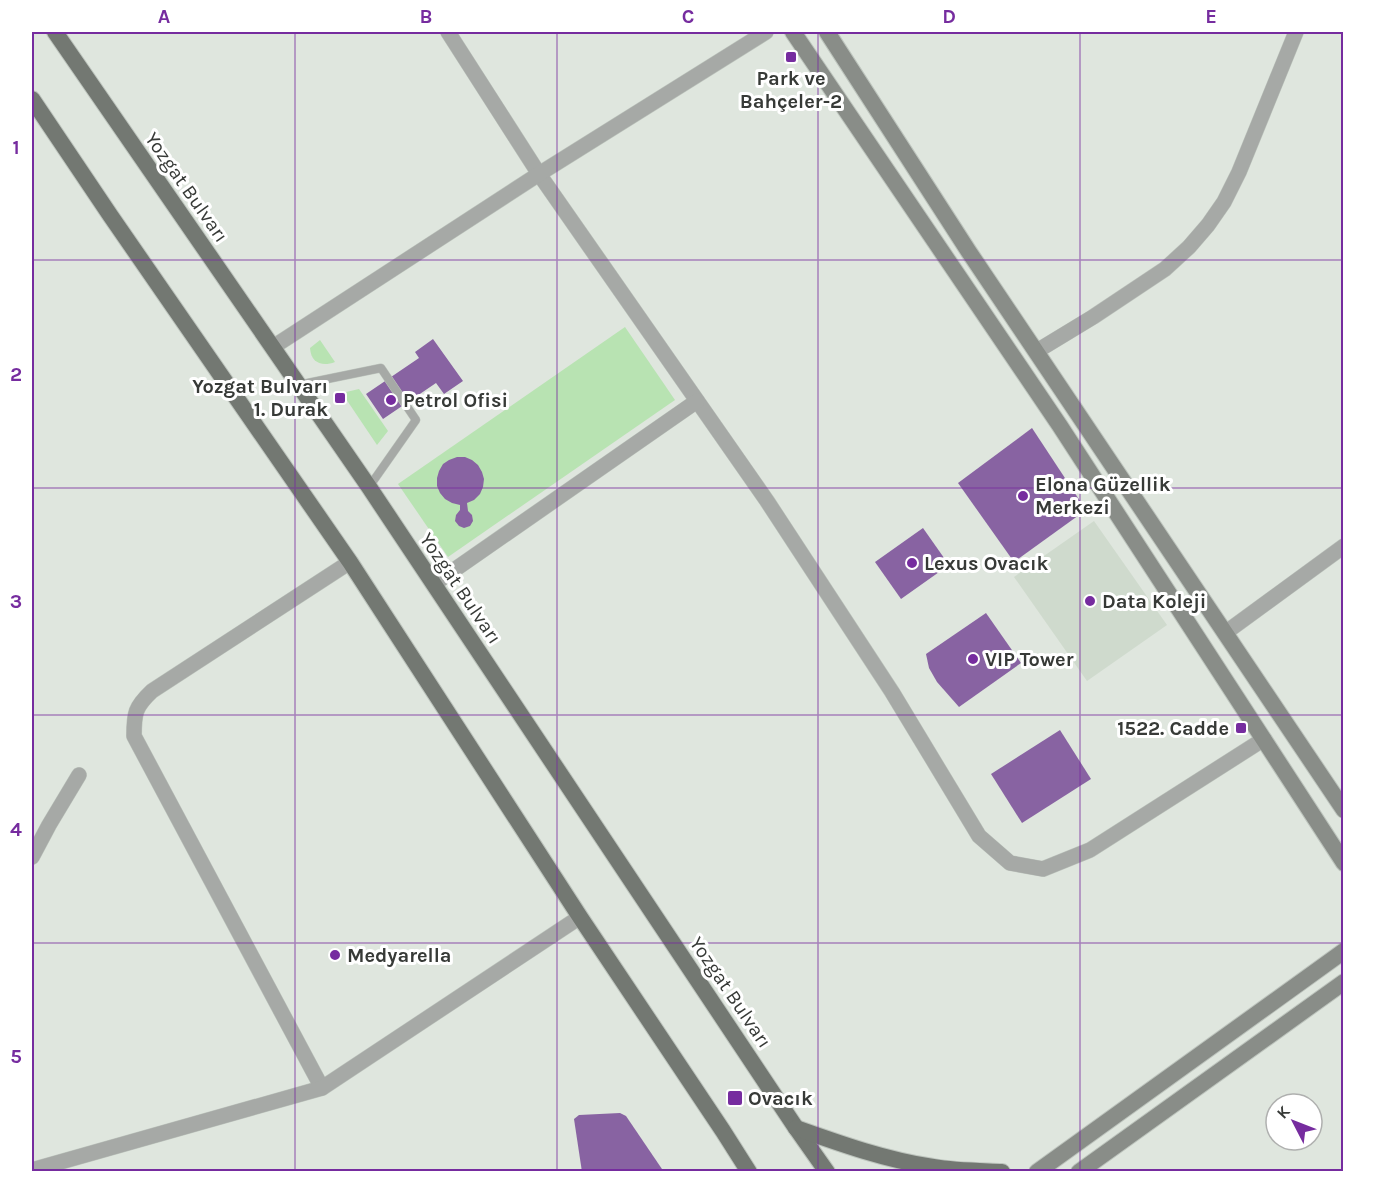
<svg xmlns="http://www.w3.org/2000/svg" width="1375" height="1203" viewBox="0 0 1375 1203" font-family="Karla,sans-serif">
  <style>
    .built { fill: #cfdacd }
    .green { fill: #b8e3b2 }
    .building { fill: #8863a2 }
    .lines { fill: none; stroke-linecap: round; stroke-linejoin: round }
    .service-casing { stroke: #bdc4bd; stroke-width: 9 }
    .minor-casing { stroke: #bdc4bd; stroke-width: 16 }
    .secondary-casing { stroke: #bdc4bd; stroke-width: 18 }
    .primary-casing { stroke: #bdc4bd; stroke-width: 18 }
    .service { stroke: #a6a9a6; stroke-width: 8 }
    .minor { stroke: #a6a9a6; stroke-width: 15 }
    .secondary { stroke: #898d88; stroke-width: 16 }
    .primary { stroke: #737872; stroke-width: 16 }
    .grid { fill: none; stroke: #762c9f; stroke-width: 1.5; stroke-opacity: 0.55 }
    .poi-dot { fill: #762c9f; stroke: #fff; stroke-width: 2 }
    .labels { text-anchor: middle; stroke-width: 6; stroke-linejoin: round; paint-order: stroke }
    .poi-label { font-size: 20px; font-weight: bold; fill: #373a37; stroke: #fff; text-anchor: start }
    .street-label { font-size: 20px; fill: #373a37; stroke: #fff }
    .neatline { fill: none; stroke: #762c9f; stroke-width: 2 }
    .grid-label { font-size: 20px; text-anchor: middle; font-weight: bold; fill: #762c9f }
  </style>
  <rect width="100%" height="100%" fill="#dfe6de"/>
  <path class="built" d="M1094,521L1167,625L1087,681L1014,577Z"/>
  <g class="green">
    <path d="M625,327L675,400L448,557L398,484Z"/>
    <path d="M320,340L335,362C322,367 311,363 310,348Z"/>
    <path d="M359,389L388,431L377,445L342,393Z"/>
  </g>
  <g class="building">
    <path d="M433,339L463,381L444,394L436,383L383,419L366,394L419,358L415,352Z"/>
    <path d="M1032,428L1086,510L1014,562L958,483Z"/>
    <path d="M457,457H465L472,460L478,465L482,472L484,479L483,487L480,494L474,500L467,503L468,511L472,515L473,521L470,526L464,528L459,526L455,521L456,515L460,510V505L452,503L445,499L440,493L437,486V478L439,471L443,464L449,460Z"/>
    <path d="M923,528L949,565L901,599L875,562Z"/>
    <path d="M986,613L1021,663L959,707L937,682L929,668L926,654Z"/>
    <path d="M1060,730L1091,779L1022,823L991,774Z"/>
    <path d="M620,1113L626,1116L664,1172H582L574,1119L579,1115Z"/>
  </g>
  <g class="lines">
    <g class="service-casing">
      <path id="service" d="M298,385L381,368L416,420L369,487"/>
    </g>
    <g class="minor-casing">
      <g id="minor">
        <path d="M448,32L539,174L767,501L892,692L979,836L1010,863L1043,869L1090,850L1264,739"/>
        <path d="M273,347L539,174L766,32"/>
        <path d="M1037,351L1093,317L1165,269L1189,247L1208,225L1224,202L1239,172L1296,32"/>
        <path d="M434,584L697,401"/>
        <path d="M1225,633L1344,546"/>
        <path d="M32,857L49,825L79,775"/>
        <path d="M322,1088L134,736C134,713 135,707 152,691L350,562"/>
        <path d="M32,1170L322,1088L580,917"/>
      </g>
    </g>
    <g class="secondary-casing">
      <g id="secondary">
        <path d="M793,32L1060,426L1344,863"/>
        <path d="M827,32L969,252L1344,810"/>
        <path d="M1037,1172L1344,951"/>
        <path d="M1079,1172L1344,982"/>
      </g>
    </g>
    <g class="primary-casing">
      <g id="primary">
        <path d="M55,32L369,487L796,1128L827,1172"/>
        <path d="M32,99L110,215L350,562L580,917L723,1131L749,1172"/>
        <path d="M796,1128C841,1144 886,1160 933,1167C956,1171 979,1171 1002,1172"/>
      </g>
    </g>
    <use href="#service" class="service"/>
    <use href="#minor" class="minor"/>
    <use href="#secondary" class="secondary"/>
    <use href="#primary" class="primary"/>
  </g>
  <path class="grid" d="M295,32V1172M557,32V1172M818,32V1172M1080,32V1172M32,260H1344M32,488H1344M32,715H1344M32,943H1344"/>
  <g class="poi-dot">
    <rect x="785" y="51" width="12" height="12" rx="3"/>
    <rect x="334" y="392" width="12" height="12" rx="3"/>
    <circle cx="391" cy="400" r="6"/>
    <circle cx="1023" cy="496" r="6"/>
    <circle cx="912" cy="563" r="6"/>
    <circle cx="1090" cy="601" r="6"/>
    <circle cx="973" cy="659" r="6"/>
    <rect x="1235" y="722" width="12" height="12" rx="3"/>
    <circle cx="335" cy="955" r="6"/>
    <rect x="727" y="1090" width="16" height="16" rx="3"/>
  </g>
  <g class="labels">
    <g class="poi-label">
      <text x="791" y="85" text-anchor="middle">Park ve<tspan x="791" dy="23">Bahçeler-2</tspan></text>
      <text x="328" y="393" text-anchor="end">Yozgat Bulvarı<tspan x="328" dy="23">1. Durak</tspan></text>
      <text x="403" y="407">Petrol Ofisi</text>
      <text x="1035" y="491">Elona Güzellik<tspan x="1035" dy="23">Merkezi</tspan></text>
      <text x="924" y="570">Lexus Ovacık</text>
      <text x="1102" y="608">Data Koleji</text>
      <text x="985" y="666">VIP Tower</text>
      <text x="1229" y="735" text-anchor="end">1522. Cadde</text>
      <text x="347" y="962">Medyarella</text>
      <text x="748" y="1105">Ovacık</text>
    </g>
    <g class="street-label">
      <text transform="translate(187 187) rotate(55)" y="7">Yozgat Bulvarı</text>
      <text transform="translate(461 588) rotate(56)" y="7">Yozgat Bulvarı</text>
      <text transform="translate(731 992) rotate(56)" y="7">Yozgat Bulvarı</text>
    </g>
  </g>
  <rect width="1375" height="1203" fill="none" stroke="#ffffff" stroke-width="66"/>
  <g transform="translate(1294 1122) rotate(312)"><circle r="28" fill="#ffffff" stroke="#afb0af" stroke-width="1.5"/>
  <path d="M0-4.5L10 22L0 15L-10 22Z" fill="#762c9f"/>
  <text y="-9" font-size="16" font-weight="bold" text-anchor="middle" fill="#373a37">K</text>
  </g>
  <rect x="33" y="33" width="1309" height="1137" class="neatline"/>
  <g class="grid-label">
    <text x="164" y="23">A</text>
    <text x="426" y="23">B</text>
    <text x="688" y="23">C</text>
    <text x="949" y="23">D</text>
    <text x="1211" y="23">E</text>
    <text x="16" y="154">1</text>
    <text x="16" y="381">2</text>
    <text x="16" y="608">3</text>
    <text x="16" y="836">4</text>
    <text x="16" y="1063">5</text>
  </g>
</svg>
